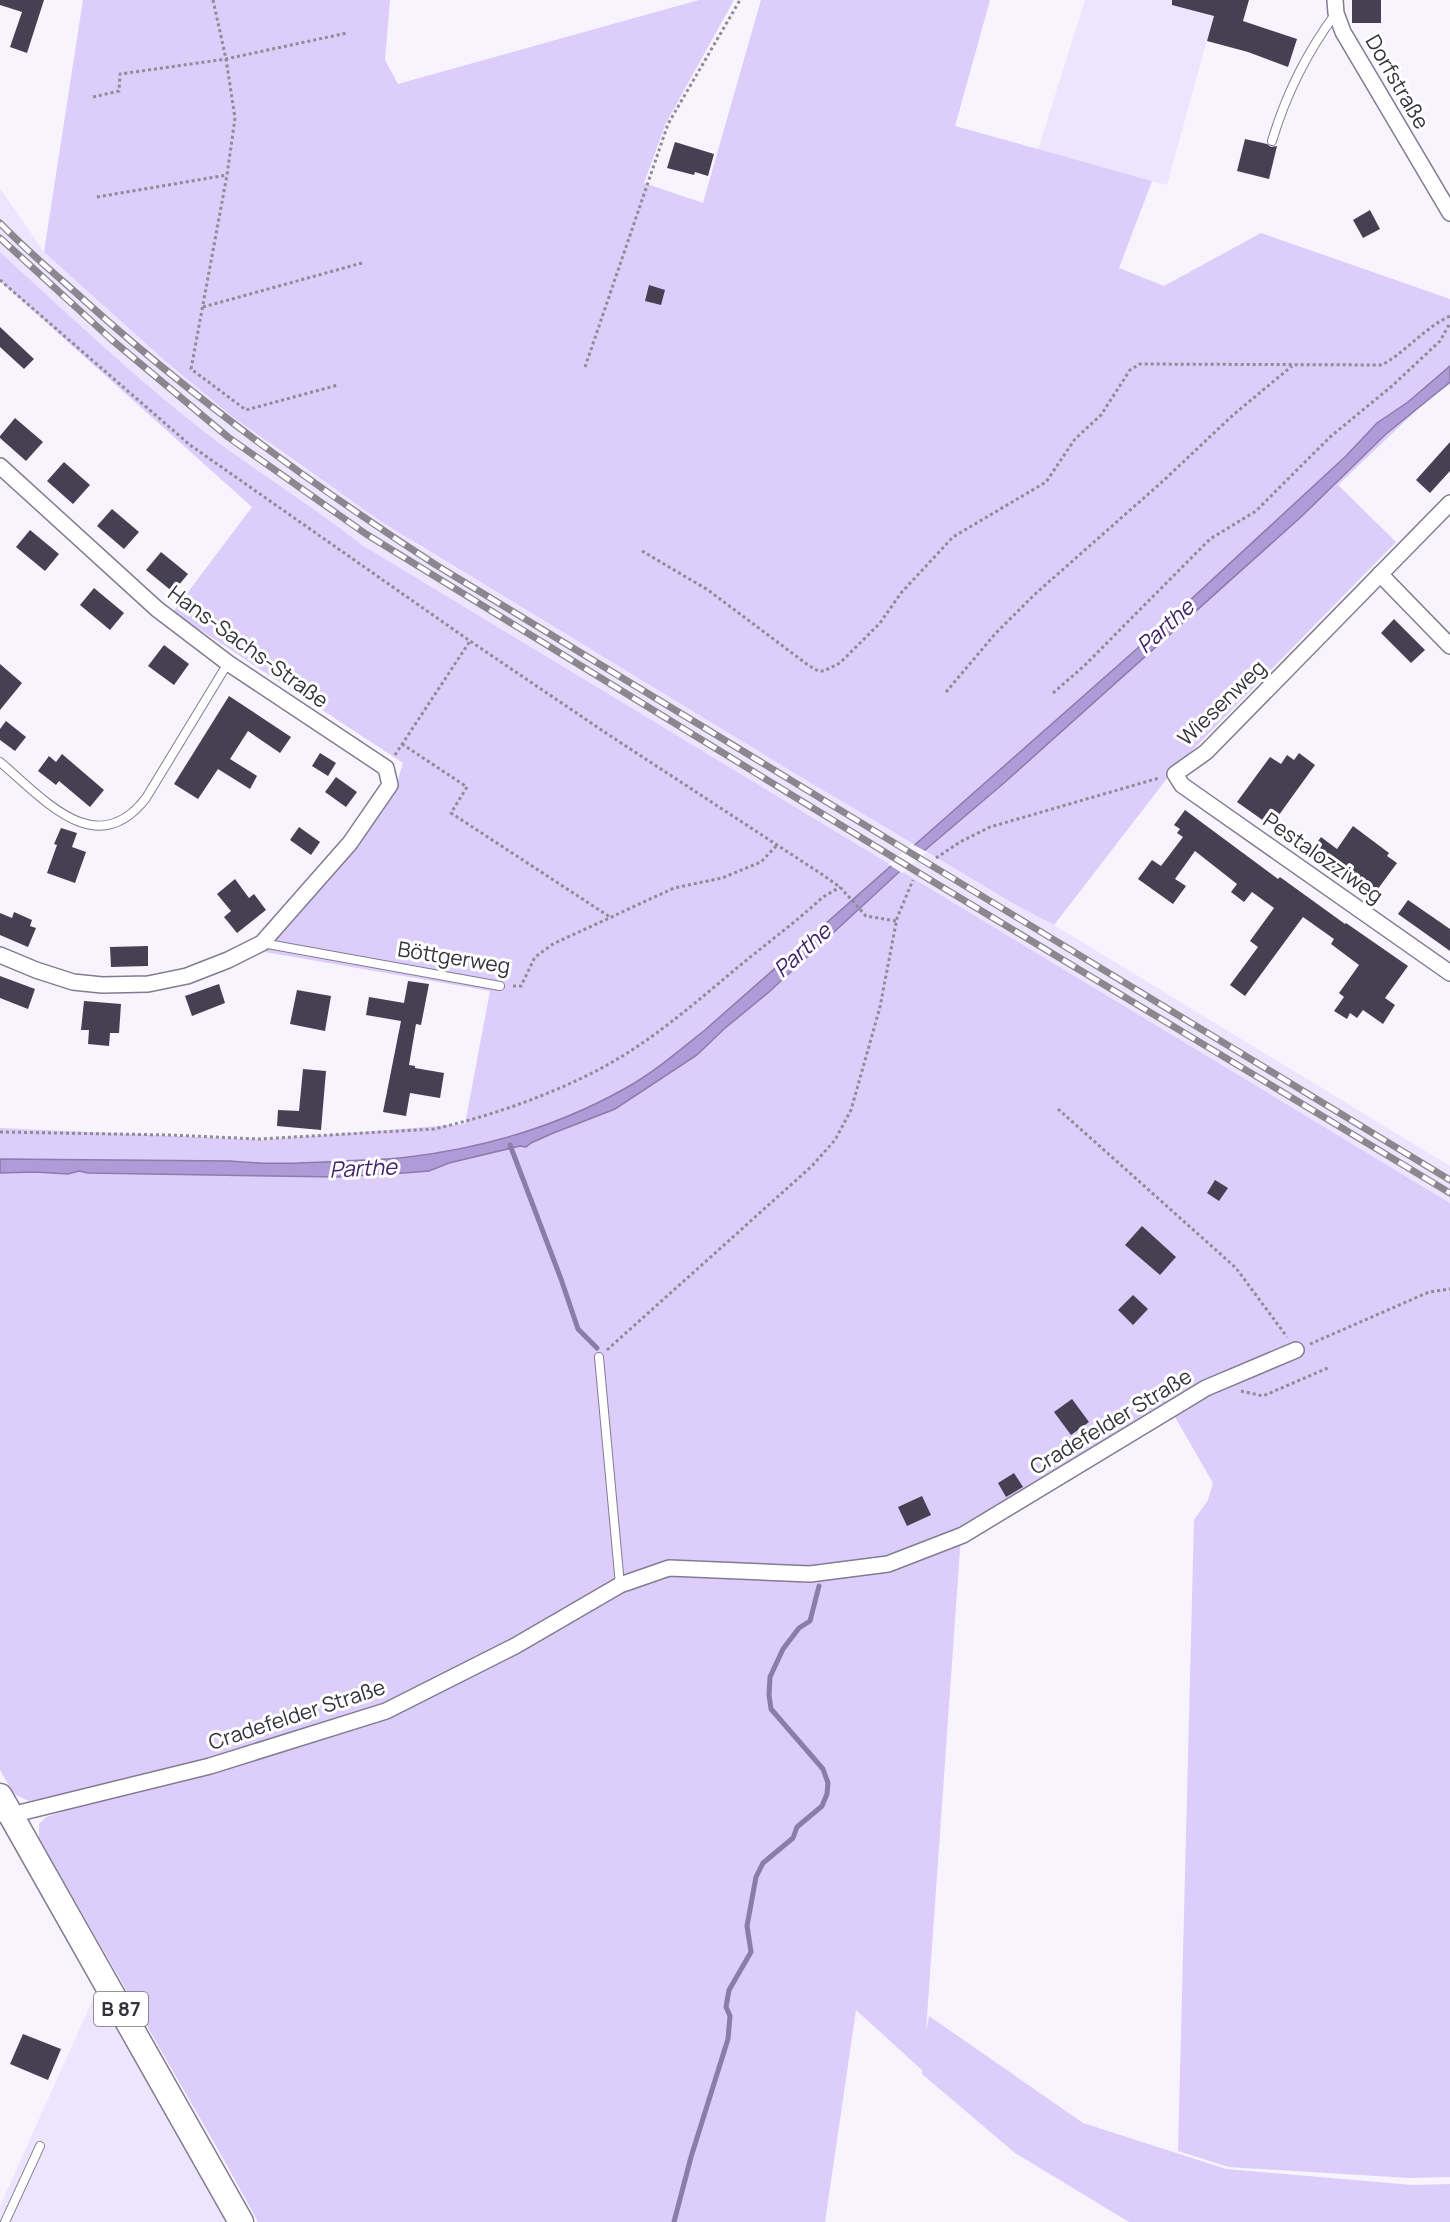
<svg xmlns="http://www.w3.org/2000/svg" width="1450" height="2222" viewBox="0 0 1450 2222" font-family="Manrope,sans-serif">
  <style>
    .built { fill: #ede5fd }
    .green { fill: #dccdfb }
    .water { fill: #b09bd9; stroke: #8b7ca9; stroke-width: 1.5 }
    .pier { fill: #f7f4fd }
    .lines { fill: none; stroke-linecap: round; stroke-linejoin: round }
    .stream { stroke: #8b7ca9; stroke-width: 5 }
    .building { fill: #464052 }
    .service-casing { stroke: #827c90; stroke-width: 10 }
    .minor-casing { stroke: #827c90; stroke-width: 18 }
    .primary-casing { stroke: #827c90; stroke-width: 27 }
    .path { stroke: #8f8c94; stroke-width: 3; stroke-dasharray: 3 3; stroke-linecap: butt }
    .service { stroke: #fff; stroke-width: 8 }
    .minor { stroke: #fff; stroke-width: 15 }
    .primary { stroke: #fff; stroke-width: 24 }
    .rail-casing { stroke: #8a878f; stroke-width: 7 }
    .rail { stroke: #fff; stroke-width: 4.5; stroke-dasharray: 14; stroke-linecap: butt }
    .labels { text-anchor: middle; stroke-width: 6; stroke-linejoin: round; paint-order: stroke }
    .shield { fill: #fff; stroke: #727075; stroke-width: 1.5 }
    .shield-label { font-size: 20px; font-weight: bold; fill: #35323a }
    .street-label { font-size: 21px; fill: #35323a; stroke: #fff }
    .water-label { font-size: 22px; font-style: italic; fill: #412169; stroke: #fff }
  </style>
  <rect width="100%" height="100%" fill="#f7f4fd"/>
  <g class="built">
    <path d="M1085,0H1218L1167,185L1038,150Z"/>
    <path d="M0,188L44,252L163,359L234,418L299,465L423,548L936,858L1054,925L1450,1166V1203L362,545L279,487L192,422L96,341L0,252Z"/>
    <path d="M98,1988L231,2222H0V2206Z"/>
  </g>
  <g class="green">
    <path d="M83,0H390L385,60L398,84L699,0H734L666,123L644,183L703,203L761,0H990L955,126L1152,181L1119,268L1164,286L1261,233L1450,299V384L1423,404L1338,485L1396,542L1175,768L1054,925L1011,902L796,774L385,524L234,418L163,359L44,252Z"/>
    <path d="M0,252C63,310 125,368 192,422C247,466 307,502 362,545L1450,1203V2177L1409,2178L1229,2167L1178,2151L1194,1520L1208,1500L1213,1483L1171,1410L961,1535L926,2031L929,2016L1083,2123L1226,2169L1412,2185L1450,2184V2222H1129L1015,2153L922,2074V2070L856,2010L825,2222H258L224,2160L39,1838V1824L46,1817L204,1767L29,1801L14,1794L0,1770V1128L263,1140L465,1124L490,991L265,952L393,796L403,763L173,612L252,507L0,281Z"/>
  </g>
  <path class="water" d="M1450,366V382L1386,434L1302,516L1004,783L898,873L769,992L724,1029L697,1055L615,1109L551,1134L531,1143L526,1147L520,1146L449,1163L429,1171L404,1173L338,1177L88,1173L79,1171L68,1174L35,1172L0,1173V1159L230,1161C268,1165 306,1163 344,1161C365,1160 387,1160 408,1157C483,1148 558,1126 624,1089C653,1073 679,1051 705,1030L1148,639L1346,456L1377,423L1408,402Z"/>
  <path class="pier" d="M912,844L927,852L902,873L888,864Z"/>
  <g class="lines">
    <g class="stream">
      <path d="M510,1145L561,1279L578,1329L597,1348"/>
      <path d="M674,2222L691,2157L728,2039L730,2016L726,2007L729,1990L751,1952L747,1926L756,1877L763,1863L793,1838L797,1827L822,1806L827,1794L828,1783L823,1769L771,1709L769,1695L770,1677L783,1649L799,1628L810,1621L819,1586"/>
    </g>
  </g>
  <g class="building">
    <path d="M0,0H44L27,53L10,47L22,12L0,5Z"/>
    <path d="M1172,0H1249L1243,21L1297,39L1288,67L1248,52L1207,41L1214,16L1172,5Z"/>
    <rect x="1352" y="0" width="29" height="23"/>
    <path d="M1245,139L1267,144L1271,147L1277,146L1269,179L1237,171Z"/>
    <path d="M675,142L714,154L708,176L695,172L694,175L667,168Z"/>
    <path d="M1370,210L1380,229L1363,238L1353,220Z"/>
    <path d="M649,285L665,290L661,305L645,301Z"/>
    <path d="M0,327L34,359L24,369L0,347Z"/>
    <path d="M15,418L43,442L26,461L0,438V436Z"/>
    <path d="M1450,442V471L1430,493L1416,480Z"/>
    <path d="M64,462L90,485L73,504L47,481Z"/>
    <path d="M112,509L139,532L124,549L97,526Z"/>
    <path d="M30,530L59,554L45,571L16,547Z"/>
    <path d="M161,552L188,574L173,592L146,570Z"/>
    <path d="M94,588L124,613L110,630L80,605Z"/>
    <path d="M1394,619L1425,650L1411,663L1381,633Z"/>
    <path d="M164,645L189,664L174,685L148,666Z"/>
    <path d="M0,664L22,683L0,710Z"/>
    <path d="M229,696L291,737L280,753L248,731L230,759L257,776L250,789L218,769L198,799L174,784Z"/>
    <path d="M6,721L26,737L15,751L0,740V729Z"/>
    <path d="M320,753L336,763L328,776L312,766Z"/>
    <path d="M1299,753L1315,765L1271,826L1237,802L1270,757L1281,764L1287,755L1294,760Z"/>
    <path d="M62,754L104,790L90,807L59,781L56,785L38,771L49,756L56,762Z"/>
    <path d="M336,777L357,792L346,807L325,792Z"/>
    <path d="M1185,810L1278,879L1280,877L1345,924L1346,923L1408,966L1385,998L1395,1005L1383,1024L1363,1010L1357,1018L1350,1013L1347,1019L1334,1011L1344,997L1339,993L1359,965L1331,944L1334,939L1303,917L1245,996L1230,985L1258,947L1250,941L1274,908L1252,892L1244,902L1231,892L1237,884L1195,851L1175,879L1186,886L1173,904L1138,879L1152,860L1161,866L1183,837L1177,833L1180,829L1174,825Z"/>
    <path d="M1353,826L1389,853L1387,856L1397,863L1372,897L1309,854L1321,837L1337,849Z"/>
    <path d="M299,827L320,842L311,855L290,840Z"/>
    <path d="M61,828L77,833L72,847L86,852L75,883L47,873L57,845L54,844Z"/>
    <path d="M235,879L249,898L254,894L266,910L237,933L224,917L231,911L217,894Z"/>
    <path d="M1408,900L1450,929V951L1398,914Z"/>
    <path d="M14,912L32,920L30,926L36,928L28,947L0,935V913L12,918Z"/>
    <path d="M148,946V966L111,967L110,947Z"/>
    <path d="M0,976L35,989L28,1009L0,998Z"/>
    <path d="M408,981L429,984L421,1025L416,1024L409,1065L415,1066V1068L444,1073L440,1098L410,1093L406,1116L383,1112L401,1021L366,1015L369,997L404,1003Z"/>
    <path d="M219,984L225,1003L192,1016L185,996Z"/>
    <path d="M297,990L331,996L325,1031L290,1024Z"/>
    <path d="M84,1001L121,1004L119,1033H110L109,1046L88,1044L89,1030H81Z"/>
    <path d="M303,1069L326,1071L321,1130L277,1126L278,1110L299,1111Z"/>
    <path d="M1215,1180L1228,1188L1219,1201L1207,1193Z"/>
    <path d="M1142,1226L1176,1257L1160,1275L1125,1245Z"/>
    <path d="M1133,1295L1148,1309L1133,1325L1118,1310Z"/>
    <path d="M1072,1399L1089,1422L1071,1435L1054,1412Z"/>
    <path d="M1014,1473L1023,1487L1006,1497L998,1483Z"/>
    <path d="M922,1496L931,1515L907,1526L898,1507Z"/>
    <path d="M23,2034L61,2049L48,2080L10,2064Z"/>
  </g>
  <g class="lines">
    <g class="service-casing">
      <g id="service">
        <path d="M1272,141C1286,94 1307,52 1336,13"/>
        <path d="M0,762C43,798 96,863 146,798L228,663"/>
        <path d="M262,943L500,986"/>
        <path d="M599,1357L620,1585"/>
        <path d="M5,2222L40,2146"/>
      </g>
    </g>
    <g class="minor-casing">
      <g id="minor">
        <path d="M1335,0L1336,13L1343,32L1450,213"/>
        <path d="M0,466L157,609L228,663L386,768L390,785L350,843L262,943L228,960L187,976L148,984L102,985L73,982L36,970L0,955"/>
        <path d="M1450,503L1206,752L1175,774L1182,785L1450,973"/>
        <path d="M1380,574L1450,646"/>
        <path d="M2,1814L11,1815L210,1766L386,1711L515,1646L620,1585L669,1568L810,1574L888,1564L963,1535L1206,1388L1296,1350"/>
      </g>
    </g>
    <g class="primary-casing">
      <path id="primary" d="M0,1796L241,2222"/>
    </g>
    <g class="path">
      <path d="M213,0L226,59L235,118L227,175L191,369L246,410L338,385"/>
      <path d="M93,97L119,91L120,74L226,59L347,33"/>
      <path d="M97,197L227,175"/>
      <path d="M0,280L190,445L470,641L609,735L823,875L840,887L866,916L896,921"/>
      <path d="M203,307L362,263"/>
      <path d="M585,367L668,124L740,0"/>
      <path d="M642,551L708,590L808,665L818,671H824L840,663L880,623L901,593L953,537L1046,482L1075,439L1101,415L1130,370L1140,364L1382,365C1407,351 1424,328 1450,316"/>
      <path d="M946,692L995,634L1034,595L1163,481L1233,415L1292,366"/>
      <path d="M1053,693L1084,666L1210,539L1256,511L1330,437L1392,386L1440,341L1450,323"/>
      <path d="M402,744L467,787L451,813L610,917"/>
      <path d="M395,755L470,641"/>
      <path d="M936,858L960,842L990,827L1159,778"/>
      <path d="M513,986H521L535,957L553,944L674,888L722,878L761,862L777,845"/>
      <path d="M1058,1109L1236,1268L1287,1337"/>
      <path d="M0,1132L171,1135L259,1139L434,1129C487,1117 539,1099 588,1075C648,1046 698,1000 749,958C774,938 799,919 823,897L840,887"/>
      <path d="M1310,1344L1429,1292L1450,1289"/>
      <path d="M607,1350L812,1166L835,1140L851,1110L880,1007L897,918L913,880"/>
      <path d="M1241,1391L1263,1396L1330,1367"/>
    </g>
    <use href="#service" class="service"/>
    <use href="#minor" class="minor"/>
    <use href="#primary" class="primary"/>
    <g class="rail-casing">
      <g id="rail">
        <path d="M0,223C23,247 49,269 74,291C186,393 309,483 436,565L1450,1180"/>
        <path d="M0,238L112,340L228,437L366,534L932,881L1450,1193"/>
      </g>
    </g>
    <use href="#rail" class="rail"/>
  </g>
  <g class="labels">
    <rect class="shield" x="94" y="1992" width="54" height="34" rx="4.5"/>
    <g class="shield-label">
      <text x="121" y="2016">B 87</text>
    </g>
    <g class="street-label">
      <text transform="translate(1397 82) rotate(60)" y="7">Dorfstraße</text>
      <text transform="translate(248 647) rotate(36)" y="7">Hans-Sachs-Straße</text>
      <text transform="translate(1222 703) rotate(-44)" y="7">Wiesenweg</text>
      <text transform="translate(1323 858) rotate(35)" y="7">Pestalozziweg</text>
      <text transform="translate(454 958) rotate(9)" y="7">Böttgerweg</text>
      <text transform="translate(1111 1422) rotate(-31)" y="7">Cradefelder Straße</text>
      <text transform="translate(297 1715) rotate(-18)" y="7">Cradefelder Straße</text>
    </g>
    <g class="water-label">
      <text transform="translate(1165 626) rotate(-42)" y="8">Parthe</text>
      <text transform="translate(802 950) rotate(-42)" y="8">Parthe</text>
      <text transform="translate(363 1168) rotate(-3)" y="8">Parthe</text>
    </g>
  </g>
</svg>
